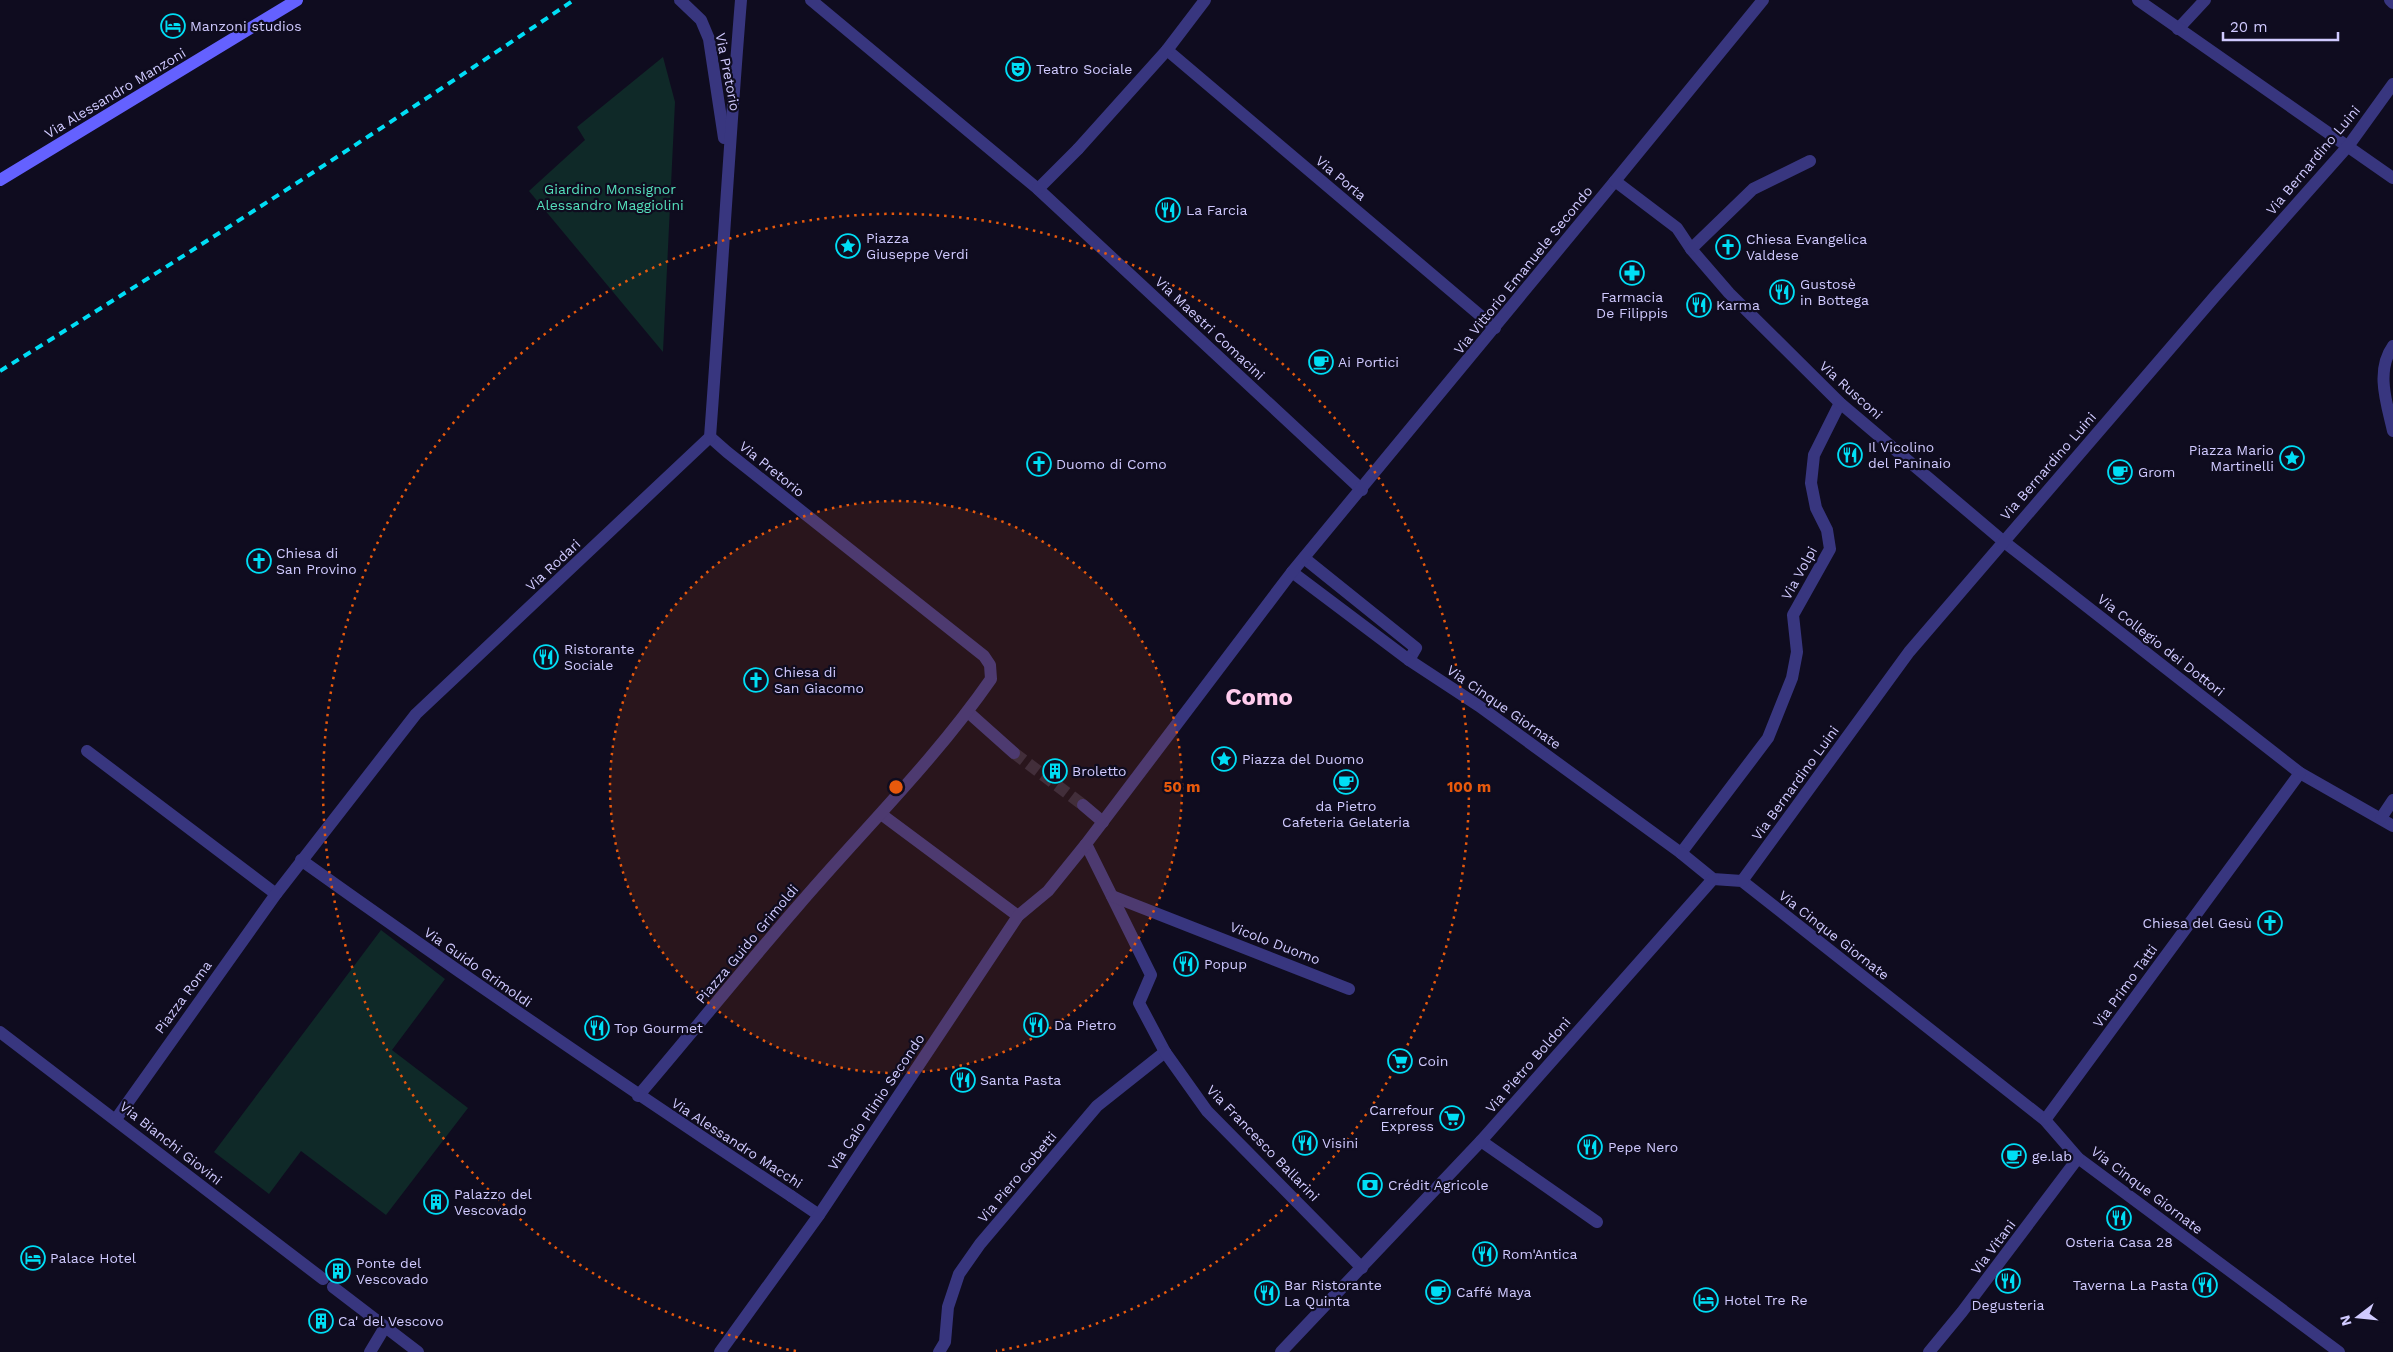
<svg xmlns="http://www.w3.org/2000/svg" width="2393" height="1352" viewBox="0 0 2393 1352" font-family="'Work Sans',sans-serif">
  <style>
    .green { fill: #0f2928 }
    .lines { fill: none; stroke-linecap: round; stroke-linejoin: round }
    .pedestrian-tunnel { stroke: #2c2841; stroke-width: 12; stroke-dasharray: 12 6; stroke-linecap: butt }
    .service { stroke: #38367f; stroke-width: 12 }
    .pedestrian { stroke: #38367f; stroke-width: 12 }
    .minor { stroke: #38367f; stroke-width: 12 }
    .secondary { stroke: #6461ff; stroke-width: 12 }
    .rail { stroke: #00def5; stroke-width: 4; stroke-dasharray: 8 6; stroke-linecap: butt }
    .ring { fill: none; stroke: #e8590c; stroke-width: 2.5; stroke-dasharray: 2.5 5 }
    .labels { text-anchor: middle; stroke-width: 4.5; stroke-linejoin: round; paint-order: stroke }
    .poi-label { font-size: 14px; fill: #d0caff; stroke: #0f0c1f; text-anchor: start }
    .street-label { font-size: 14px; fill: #d0caff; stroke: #0f0c1f }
    .park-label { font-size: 14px; fill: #55e0bc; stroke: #0f0c1f }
    .town-label { font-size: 24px; font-weight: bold; fill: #ffcced; stroke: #0f0c1f }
    .centre { fill: #e8590c; stroke: #0f0c1f; stroke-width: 2.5 }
    .ring-label { font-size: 15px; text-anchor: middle; font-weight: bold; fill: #e8590c; stroke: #0f0c1f; stroke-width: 4.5; stroke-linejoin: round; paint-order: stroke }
  </style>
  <rect width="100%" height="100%" fill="#0f0c1f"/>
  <g class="green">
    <path d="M663,57L675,102L663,352L529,191L585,140L577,127Z"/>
    <path d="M381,930L445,979L392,1050L468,1108L386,1215L301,1151L269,1194L214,1152Z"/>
  </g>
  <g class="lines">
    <path class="pedestrian-tunnel" d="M1014,753L1083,805"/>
    <g class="service">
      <path d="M1681,853L1768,738L1792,678L1797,652L1793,615L1830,549L1827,530L1816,508L1811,483L1814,455L1840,403"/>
      <path d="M1481,1141L1597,1222"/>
      <path d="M939,1352L945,1342L948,1307L959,1274L980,1244L1097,1106L1165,1052"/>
    </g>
    <g class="pedestrian">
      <path d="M811,0L1038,189L1362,490"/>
      <path d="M2178,29L2205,0"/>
      <path d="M1167,50L1495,328"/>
      <path d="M1038,189L1078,149"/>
      <path d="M1304,558L1416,648L1409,660"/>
      <path d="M1292,572L1409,660L1479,706L1681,853"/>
      <path d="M968,712L1014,753"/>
      <path d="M1083,805L1103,822"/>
      <path d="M881,814L1018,916"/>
      <path d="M1086,844L1151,975L1139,1003L1165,1052"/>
      <path d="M1112,896L1349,989"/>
      <path d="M638,1096C692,1033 743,969 797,907C862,831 934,761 991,679L990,665L984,656L727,452L710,437"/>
      <path d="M791,1196L819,1215"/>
      <path d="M720,1352L819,1215L1018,916L1048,891L1086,844L1292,572L1615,181"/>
    </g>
    <g class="minor">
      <path d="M680,0L701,20L709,39L724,138"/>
      <path d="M1763,0L1615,181L1677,228L1691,249L1729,293L1840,403L2003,541L2300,773L2393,826"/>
      <path d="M2138,0L2393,178"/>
      <path d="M2390,0L2393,3"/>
      <path d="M1078,149L1167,50L1205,0"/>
      <path d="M1691,249L1753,189L1810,161"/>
      <path d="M2393,346C2375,371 2387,404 2393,431"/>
      <path d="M87,751L276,894"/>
      <path d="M2381,818L2393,800"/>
      <path d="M1681,853L1713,879L1742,881L2045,1120L2078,1158L2339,1352"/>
      <path d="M301,860C462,975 626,1087 791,1196"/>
      <path d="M1742,881L1909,652L2216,295L2349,145L2393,84"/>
      <path d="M0,1032L323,1279"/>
      <path d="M1165,1052L1207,1111L1362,1268"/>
      <path d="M116,1119L276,894L416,714L710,437C721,291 729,145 741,0"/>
      <path d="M2045,1120L2300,773"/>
      <path d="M333,1287L418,1352"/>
      <path d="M370,1352L385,1327"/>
      <path d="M1281,1352L1481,1141L1713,879"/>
      <path d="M1929,1352L1962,1312L2078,1158"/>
    </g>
    <path class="secondary" d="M0,180L297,0"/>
    <path class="rail" d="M0,371C194,251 385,127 574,0"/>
  </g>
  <circle cx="896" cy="787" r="286" fill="#e8590c" fill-opacity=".12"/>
  <g class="ring">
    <circle cx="896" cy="787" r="286"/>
    <path d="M796 1351A573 573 0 1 1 996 1351"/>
  </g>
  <defs>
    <g id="hotel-ring" transform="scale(1.25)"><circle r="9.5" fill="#0f0c1f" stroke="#00def5" stroke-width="1.5"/><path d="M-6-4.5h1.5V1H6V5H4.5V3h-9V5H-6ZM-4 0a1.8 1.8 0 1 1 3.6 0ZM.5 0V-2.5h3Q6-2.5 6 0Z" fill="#00def5"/></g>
    <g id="theatre-ring" transform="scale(1.25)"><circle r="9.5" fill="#0f0c1f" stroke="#00def5" stroke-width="1.5"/><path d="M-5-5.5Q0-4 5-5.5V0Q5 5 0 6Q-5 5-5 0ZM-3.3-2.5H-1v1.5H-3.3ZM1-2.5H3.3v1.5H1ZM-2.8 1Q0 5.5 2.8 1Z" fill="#00def5"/></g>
    <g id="restaurant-ring" transform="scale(1.25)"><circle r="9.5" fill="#0f0c1f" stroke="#00def5" stroke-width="1.5"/><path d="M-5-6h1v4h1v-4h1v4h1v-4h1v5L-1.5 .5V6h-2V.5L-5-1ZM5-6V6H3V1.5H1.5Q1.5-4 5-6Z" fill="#00def5"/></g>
    <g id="sight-ring" transform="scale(1.25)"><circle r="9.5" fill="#0f0c1f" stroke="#00def5" stroke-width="1.5"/><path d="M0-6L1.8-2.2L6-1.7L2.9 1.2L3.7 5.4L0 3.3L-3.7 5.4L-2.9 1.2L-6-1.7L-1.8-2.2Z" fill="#00def5"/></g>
    <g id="church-ring" transform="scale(1.25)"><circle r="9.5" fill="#0f0c1f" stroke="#00def5" stroke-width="1.5"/><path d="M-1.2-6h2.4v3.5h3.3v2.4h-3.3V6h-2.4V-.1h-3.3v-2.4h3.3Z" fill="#00def5"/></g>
    <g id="pharmacy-ring" transform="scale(1.25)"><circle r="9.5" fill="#0f0c1f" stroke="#00def5" stroke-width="1.5"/><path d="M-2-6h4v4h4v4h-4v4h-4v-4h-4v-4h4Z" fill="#00def5"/></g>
    <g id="cafe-ring" transform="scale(1.25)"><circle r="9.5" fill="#0f0c1f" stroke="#00def5" stroke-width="1.5"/><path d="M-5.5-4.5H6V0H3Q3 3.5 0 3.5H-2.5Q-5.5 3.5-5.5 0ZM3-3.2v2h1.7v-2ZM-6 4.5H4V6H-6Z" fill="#00def5"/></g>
    <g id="building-ring" transform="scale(1.25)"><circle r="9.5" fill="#0f0c1f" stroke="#00def5" stroke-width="1.5"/><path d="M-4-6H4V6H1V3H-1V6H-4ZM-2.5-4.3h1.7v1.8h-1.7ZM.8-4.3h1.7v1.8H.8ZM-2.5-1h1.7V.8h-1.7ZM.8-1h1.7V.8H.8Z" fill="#00def5"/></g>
    <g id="supermarket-ring" transform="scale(1.25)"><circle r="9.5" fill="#0f0c1f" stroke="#00def5" stroke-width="1.5"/><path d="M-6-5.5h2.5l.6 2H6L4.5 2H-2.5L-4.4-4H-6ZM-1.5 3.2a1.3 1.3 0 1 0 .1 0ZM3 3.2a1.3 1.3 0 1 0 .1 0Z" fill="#00def5"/></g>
    <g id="bank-ring" transform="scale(1.25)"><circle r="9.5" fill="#0f0c1f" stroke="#00def5" stroke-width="1.5"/><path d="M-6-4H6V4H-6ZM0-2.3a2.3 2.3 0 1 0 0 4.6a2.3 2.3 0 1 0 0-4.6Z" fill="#00def5"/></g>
  </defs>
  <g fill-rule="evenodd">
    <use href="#hotel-ring" x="173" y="26"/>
    <use href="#theatre-ring" x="1018" y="69"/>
    <use href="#restaurant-ring" x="1168" y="210"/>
    <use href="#sight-ring" x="848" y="246"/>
    <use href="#church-ring" x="1728" y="247"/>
    <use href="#pharmacy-ring" x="1632" y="273"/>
    <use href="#restaurant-ring" x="1782" y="292"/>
    <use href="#restaurant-ring" x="1699" y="305"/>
    <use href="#cafe-ring" x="1321" y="362"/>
    <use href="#restaurant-ring" x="1850" y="455"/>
    <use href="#sight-ring" x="2292" y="458"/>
    <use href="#church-ring" x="1039" y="464"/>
    <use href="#cafe-ring" x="2120" y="472"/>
    <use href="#church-ring" x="259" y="561"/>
    <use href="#restaurant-ring" x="546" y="657"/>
    <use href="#church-ring" x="756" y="680"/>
    <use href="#sight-ring" x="1224" y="759"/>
    <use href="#building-ring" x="1055" y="771"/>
    <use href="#cafe-ring" x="1346" y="782"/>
    <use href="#church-ring" x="2270" y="923"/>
    <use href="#restaurant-ring" x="1186" y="964"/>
    <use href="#restaurant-ring" x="1036" y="1025"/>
    <use href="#restaurant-ring" x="597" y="1028"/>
    <use href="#supermarket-ring" x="1400" y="1061"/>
    <use href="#restaurant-ring" x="963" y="1080"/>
    <use href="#supermarket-ring" x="1452" y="1118"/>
    <use href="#restaurant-ring" x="1305" y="1143"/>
    <use href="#restaurant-ring" x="1590" y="1147"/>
    <use href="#cafe-ring" x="2014" y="1156"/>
    <use href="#bank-ring" x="1370" y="1185"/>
    <use href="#building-ring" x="436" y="1202"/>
    <use href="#restaurant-ring" x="2119" y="1218"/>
    <use href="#restaurant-ring" x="1485" y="1254"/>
    <use href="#hotel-ring" x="33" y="1258"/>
    <use href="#building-ring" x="338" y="1271"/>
    <use href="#restaurant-ring" x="2008" y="1281"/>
    <use href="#restaurant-ring" x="2205" y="1285"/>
    <use href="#cafe-ring" x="1438" y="1292"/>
    <use href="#restaurant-ring" x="1267" y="1293"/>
    <use href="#hotel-ring" x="1706" y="1300"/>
    <use href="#building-ring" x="321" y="1321"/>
  </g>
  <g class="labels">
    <g class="poi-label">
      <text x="190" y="31">Manzoni studios</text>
      <text x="1036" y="74">Teatro Sociale</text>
      <text x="1186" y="215">La Farcia</text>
      <text x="866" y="243">Piazza<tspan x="866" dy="16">Giuseppe Verdi</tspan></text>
      <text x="1746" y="244">Chiesa Evangelica<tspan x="1746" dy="16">Valdese</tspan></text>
      <text x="1800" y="289">Gustosè<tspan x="1800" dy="16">in Bottega</tspan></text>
      <text x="1632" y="302" text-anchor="middle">Farmacia<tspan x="1632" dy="16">De Filippis</tspan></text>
      <text x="1716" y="310">Karma</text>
      <text x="1338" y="367">Ai Portici</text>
      <text x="1868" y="452">Il Vicolino<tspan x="1868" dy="16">del Paninaio</tspan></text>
      <text x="2274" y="455" text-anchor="end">Piazza Mario<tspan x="2274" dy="16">Martinelli</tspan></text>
      <text x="1056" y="469">Duomo di Como</text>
      <text x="2138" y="477">Grom</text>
      <text x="276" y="558">Chiesa di<tspan x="276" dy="16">San Provino</tspan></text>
      <text x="564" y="654">Ristorante<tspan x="564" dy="16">Sociale</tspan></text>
      <text x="774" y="677">Chiesa di<tspan x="774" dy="16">San Giacomo</tspan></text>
      <text x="1242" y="764">Piazza del Duomo</text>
      <text x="1072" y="776">Broletto</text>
      <text x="1346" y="811" text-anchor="middle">da Pietro<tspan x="1346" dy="16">Cafeteria Gelateria</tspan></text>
      <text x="2252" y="928" text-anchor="end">Chiesa del Gesù</text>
      <text x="1204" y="969">Popup</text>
      <text x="1054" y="1030">Da Pietro</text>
      <text x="614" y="1033">Top Gourmet</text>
      <text x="1418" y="1066">Coin</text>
      <text x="980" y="1085">Santa Pasta</text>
      <text x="1434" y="1115" text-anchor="end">Carrefour<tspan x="1434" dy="16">Express</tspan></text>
      <text x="1322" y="1148">Visini</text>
      <text x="1608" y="1152">Pepe Nero</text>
      <text x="2032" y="1161">ge.lab</text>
      <text x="1388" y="1190">Crédit Agricole</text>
      <text x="454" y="1199">Palazzo del<tspan x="454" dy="16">Vescovado</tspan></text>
      <text x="2119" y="1247" text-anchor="middle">Osteria Casa 28</text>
      <text x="1502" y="1259">Rom'Antica</text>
      <text x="50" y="1263">Palace Hotel</text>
      <text x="356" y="1268">Ponte del<tspan x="356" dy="16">Vescovado</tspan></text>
      <text x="1284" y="1290">Bar Ristorante<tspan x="1284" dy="16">La Quinta</tspan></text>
      <text x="2188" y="1290" text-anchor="end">Taverna La Pasta</text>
      <text x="1456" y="1297">Caffé Maya</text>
      <text x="1724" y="1305">Hotel Tre Re</text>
      <text x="2008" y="1310" text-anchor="middle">Degusteria</text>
      <text x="338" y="1326">Ca' del Vescovo</text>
    </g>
    <g class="street-label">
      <text transform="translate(728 72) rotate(79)" y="5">Via Pretorio</text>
      <text transform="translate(115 93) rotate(-31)" y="5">Via Alessandro Manzoni</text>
      <text transform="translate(2313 160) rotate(-50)" y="5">Via Bernardino Luini</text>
      <text transform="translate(1341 178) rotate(40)" y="5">Via Porta</text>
      <text transform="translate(1523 270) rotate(-51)" y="5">Via Vittorio Emanuele Secondo</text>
      <text transform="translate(1210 328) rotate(43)" y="5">Via Maestri Comacini</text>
      <text transform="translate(1851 390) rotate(42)" y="5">Via Rusconi</text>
      <text transform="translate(2048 466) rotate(-49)" y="5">Via Bernardino Luini</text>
      <text transform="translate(772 469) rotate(39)" y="5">Via Pretorio</text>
      <text transform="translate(553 565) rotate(-43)" y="5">Via Rodari</text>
      <text transform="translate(1799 573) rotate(-61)" y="5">Via Volpi</text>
      <text transform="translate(2161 645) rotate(38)" y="5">Via Collegio dei Dottori</text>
      <text transform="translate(1504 707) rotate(35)" y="5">Via Cinque Giornate</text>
      <text transform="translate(1795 783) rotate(-54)" y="5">Via Bernardino Luini</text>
      <text transform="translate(1834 935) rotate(38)" y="5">Via Cinque Giornate</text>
      <text transform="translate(1275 943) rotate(21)" y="5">Vicolo Duomo</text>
      <text transform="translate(747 944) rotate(-50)" y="5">Piazza Guido Grimoldi</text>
      <text transform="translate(478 967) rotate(35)" y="5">Via Guido Grimoldi</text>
      <text transform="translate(2125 986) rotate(-54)" y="5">Via Primo Tatti</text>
      <text transform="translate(183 997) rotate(-54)" y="5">Piazza Roma</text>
      <text transform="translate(1528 1065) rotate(-49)" y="5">Via Pietro Boldoni</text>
      <text transform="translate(876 1102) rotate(-56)" y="5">Via Caio Plinio Secondo</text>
      <text transform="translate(171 1143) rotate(38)" y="5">Via Bianchi Giovini</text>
      <text transform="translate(737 1143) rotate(33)" y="5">Via Alessandro Macchi</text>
      <text transform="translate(1263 1143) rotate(46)" y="5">Via Francesco Ballarini</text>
      <text transform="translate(1017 1177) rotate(-50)" y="5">Via Piero Gobetti</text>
      <text transform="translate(2147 1190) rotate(37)" y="5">Via Cinque Giornate</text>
      <text transform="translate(1993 1247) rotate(-53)" y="5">Via Vitani</text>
    </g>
    <g class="park-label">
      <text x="610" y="194">Giardino Monsignor<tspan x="610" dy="16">Alessandro Maggiolini</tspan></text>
    </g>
    <g class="town-label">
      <text x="1259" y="705">Como</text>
    </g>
  </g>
  <circle cx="896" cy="787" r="8" class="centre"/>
  <g class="ring-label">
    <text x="1182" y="792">50 m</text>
    <text x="1469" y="792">100 m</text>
  </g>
  <g transform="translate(2358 1317) rotate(254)" stroke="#0f0c1f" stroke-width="4" paint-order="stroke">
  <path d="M0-4L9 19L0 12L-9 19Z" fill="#d0caff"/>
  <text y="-8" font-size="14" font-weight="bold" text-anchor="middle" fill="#d0caff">N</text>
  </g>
  <path d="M2223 32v8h115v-8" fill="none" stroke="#d0caff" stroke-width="2.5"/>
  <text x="2230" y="32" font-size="15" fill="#d0caff" stroke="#0f0c1f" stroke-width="4" paint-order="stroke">20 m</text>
</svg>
